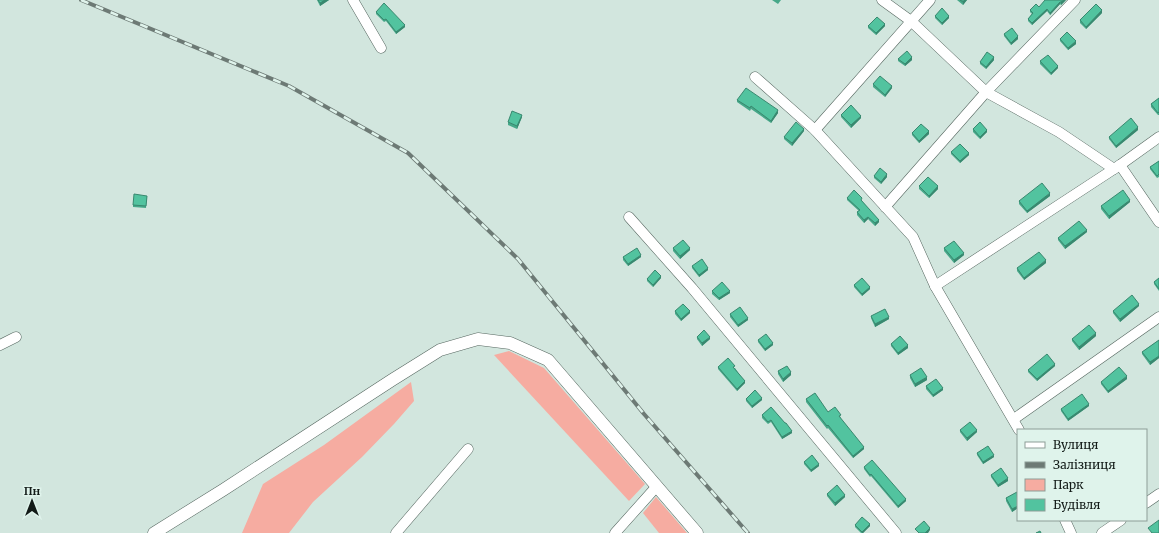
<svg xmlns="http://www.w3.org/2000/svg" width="1159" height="533" viewBox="0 0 1159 533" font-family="Merriweather,serif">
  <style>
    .green { fill: #f6aca1 }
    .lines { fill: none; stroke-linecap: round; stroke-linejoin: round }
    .minor-casing { stroke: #566760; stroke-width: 11 }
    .tertiary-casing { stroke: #566760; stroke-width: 13 }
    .minor { stroke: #fff; stroke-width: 10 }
    .tertiary { stroke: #fff; stroke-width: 12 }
    .rail-casing { stroke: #6d7a75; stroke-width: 4 }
    .rail { stroke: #dff3eb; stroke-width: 2.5; stroke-dasharray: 8; stroke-linecap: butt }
    .wall { fill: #47a889 }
    .shaded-wall { fill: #39886f }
    .building { fill: #52c39f; stroke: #39886f }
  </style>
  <rect width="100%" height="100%" fill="#d2e6de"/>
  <g class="green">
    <path d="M509,351L544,368L645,484L629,501L494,355Z"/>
    <path d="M411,382L414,401L394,424L362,457L313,502L289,533H242L263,484L324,445Z"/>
    <path d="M656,497L687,533H659L643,513Z"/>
  </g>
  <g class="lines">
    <g class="minor-casing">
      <g id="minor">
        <path d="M353,0L381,48"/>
        <path d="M882,0L911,21L986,92L1059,132L1114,169"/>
        <path d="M755,77L815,130L913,237L935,286L1019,430"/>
        <path d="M815,130L930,0"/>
        <path d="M1120,165L1159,222"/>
        <path d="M885,207L986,92L1075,0"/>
        <path d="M629,217L692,288L896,533"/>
        <path d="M935,286L1120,165L1159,137"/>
        <path d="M0,345L16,337"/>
        <path d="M1014,419L1159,317"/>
        <path d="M1146,503L1159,494"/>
        <path d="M1065,520L1071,533"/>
        <path d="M396,533L468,449"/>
        <path d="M615,533L657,486"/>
        <path d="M1102,533L1121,520"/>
      </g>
    </g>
    <g class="tertiary-casing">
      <path id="tertiary" d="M154,533L223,490L392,380L440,350L478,339L510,343L548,360L697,533"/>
    </g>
    <use href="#minor" class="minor"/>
    <use href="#tertiary" class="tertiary"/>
    <g class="rail-casing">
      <path id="rail" d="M81,0L289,86L408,153L518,259L644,414L748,533"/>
    </g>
    <use href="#rail" class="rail"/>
  </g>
  <g class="wall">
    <path d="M317,0H329L320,6Z"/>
    <path d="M772,0H781L778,4Z"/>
    <path d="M957,0H967L963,5Z"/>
    <path d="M1066,0L1061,5L1060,4L1050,15L1047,11L1032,25L1028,21V19L1032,14L1030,12V10Z"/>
    <path d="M376,12L405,27L396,34L386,21L384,22L376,14Z"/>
    <path d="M1102,13L1086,29L1080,23V20Z"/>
    <path d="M935,16L949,18L942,25L935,18Z"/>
    <path d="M868,26H885L876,35L868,28Z"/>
    <path d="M1004,34L1018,39L1011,45L1004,36Z"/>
    <path d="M1060,39L1076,44L1068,50L1060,41Z"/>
    <path d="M898,59L912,60L905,66L898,61Z"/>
    <path d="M994,60L986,69L980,64V62Z"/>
    <path d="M1040,61L1058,68L1051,75L1040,64Z"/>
    <path d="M873,84L892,88L885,97L873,87Z"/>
    <path d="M1159,98V115H1158L1151,107V104Z"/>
    <path d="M737,100L778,113L771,123L751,109L750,111L737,102Z"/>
    <path d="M841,115L861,118L851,128L841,117Z"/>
    <path d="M522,117L517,129L508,125V122Z"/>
    <path d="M973,129L987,132L980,139L973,132Z"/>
    <path d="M1138,130L1116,148L1109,139V137Z"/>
    <path d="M804,131L792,146L784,139V137Z"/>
    <path d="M912,133L929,134L919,143L912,135Z"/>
    <path d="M951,152L969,155L960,163L951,154Z"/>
    <path d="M1159,161V177L1157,178L1150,169V167Z"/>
    <path d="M874,176L887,177L881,184L874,178Z"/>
    <path d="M919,186L938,189L929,198L919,189Z"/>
    <path d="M147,196L146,208L133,207V205Z"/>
    <path d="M1050,196L1027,213L1019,204V201Z"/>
    <path d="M847,198L862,200V201L879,222L875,226L868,219L864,223L857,215V212L859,211L847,200Z"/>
    <path d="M1130,202L1109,219L1101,209V206Z"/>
    <path d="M1087,232L1065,249L1058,240V238Z"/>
    <path d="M673,248L690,250L680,259L673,251Z"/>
    <path d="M944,248L964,255L954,263L944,251Z"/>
    <path d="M623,257H641L628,266L623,260Z"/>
    <path d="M1046,263L1024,280L1017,271V268Z"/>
    <path d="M692,266L708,270L699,277L692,268Z"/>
    <path d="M661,278L653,287L647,281V279Z"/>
    <path d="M1159,278V291L1154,284V282Z"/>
    <path d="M854,285L870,289L862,296L854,287Z"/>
    <path d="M712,291L730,293L719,300L712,294Z"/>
    <path d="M1139,306L1120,322L1113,313V311Z"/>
    <path d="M675,311L690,313L681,321L675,314Z"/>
    <path d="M730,314L748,320L738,327L730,317Z"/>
    <path d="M871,316L889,319L875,327L871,318Z"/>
    <path d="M1096,336L1079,350L1072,341V339Z"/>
    <path d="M697,337L710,339L702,346L697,339Z"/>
    <path d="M758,340L773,345L765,351L758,342Z"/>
    <path d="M1159,340V358L1150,365L1142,354V352Z"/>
    <path d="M891,344L908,348L898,355L891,346Z"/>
    <path d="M1055,366L1037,381L1028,372V370Z"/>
    <path d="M718,367L735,368L745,383L737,391L718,369Z"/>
    <path d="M778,371L791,375L783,382L778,374Z"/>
    <path d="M910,375L927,380L915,387L910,378Z"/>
    <path d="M1127,379L1108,393L1101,384V382Z"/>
    <path d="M926,386L943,390L933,397L926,389Z"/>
    <path d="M746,399L762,400L752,408L746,401Z"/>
    <path d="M806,399L828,412L841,417L840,418L864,449L853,458L828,428L827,429L806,402Z"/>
    <path d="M1089,406L1068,421L1061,411V409Z"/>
    <path d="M771,407L792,433L782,439L771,422L768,424L762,418V415Z"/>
    <path d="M960,430L977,432L967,441L960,432Z"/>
    <path d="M977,453L994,457L983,464L977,455Z"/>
    <path d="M804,462L819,466L811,472L804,464Z"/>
    <path d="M864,467L906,501L898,508L871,476L870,477L864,469Z"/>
    <path d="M991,475L1008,481L998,487L991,477Z"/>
    <path d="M1018,493V508L1012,512L1006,501V498Z"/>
    <path d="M827,494L845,497L835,506L827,496Z"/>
    <path d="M855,525L870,526L863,533H861L855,527Z"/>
  </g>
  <g class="shaded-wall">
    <path d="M325,0H329L320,6V3Z"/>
    <path d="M965,0H967L963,5V2Z"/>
    <path d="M1064,0H1066L1061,5V2Z"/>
    <path d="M1060,2V4L1050,15V13Z"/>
    <path d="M1047,9V11L1032,25V23Z"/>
    <path d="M1102,10V13L1086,29V27Z"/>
    <path d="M949,16V18L942,25V23Z"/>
    <path d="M885,24V26L876,35V33Z"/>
    <path d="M405,25V27L396,34V32Z"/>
    <path d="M1018,36V39L1011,45V43Z"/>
    <path d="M1076,41V44L1068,50V48Z"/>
    <path d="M912,57V60L905,66V64Z"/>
    <path d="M994,57V60L986,69V67Z"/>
    <path d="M1058,66V68L1051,75V73Z"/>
    <path d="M892,86V88L885,97V95Z"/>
    <path d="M778,110V113L771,123V121Z"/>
    <path d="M522,115V117L517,129V126Z"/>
    <path d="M861,116V118L851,128V125Z"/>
    <path d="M1138,127V130L1116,148V146Z"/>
    <path d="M804,129V131L792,146V143Z"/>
    <path d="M987,130V132L980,139V137Z"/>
    <path d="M929,131V134L919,143V141Z"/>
    <path d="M969,153V155L960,163V161Z"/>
    <path d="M887,174V177L881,184V182Z"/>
    <path d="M938,186V189L929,198V196Z"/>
    <path d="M1050,193V196L1027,213V211Z"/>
    <path d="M1130,200V202L1109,219V216Z"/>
    <path d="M868,217V219L864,223V220Z"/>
    <path d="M879,220V222L875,226V223Z"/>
    <path d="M1087,230V232L1065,249V246Z"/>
    <path d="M690,248V250L680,259V256Z"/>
    <path d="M964,253V255L954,263V260Z"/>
    <path d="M641,255V257L628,266V264Z"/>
    <path d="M1046,260V263L1024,280V278Z"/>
    <path d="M708,268V270L699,277V275Z"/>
    <path d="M661,276V278L653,287V285Z"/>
    <path d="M870,287V289L862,296V294Z"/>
    <path d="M730,291V293L719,300V298Z"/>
    <path d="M1139,304V306L1120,322V319Z"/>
    <path d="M690,311V313L681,321V319Z"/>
    <path d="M889,317V319L875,327V324Z"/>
    <path d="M748,318V320L738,327V325Z"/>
    <path d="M1096,333V336L1079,350V347Z"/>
    <path d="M710,337V339L702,346V343Z"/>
    <path d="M773,343V345L765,351V349Z"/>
    <path d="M908,345V348L898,355V353Z"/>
    <path d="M1159,356V358L1150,365V362Z"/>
    <path d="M1055,364V366L1037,381V379Z"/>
    <path d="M791,372V375L783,382V379Z"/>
    <path d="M1127,376V379L1108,393V391Z"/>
    <path d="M927,377V380L915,387V384Z"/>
    <path d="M745,381V383L737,391V389Z"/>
    <path d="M943,388V390L933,397V395Z"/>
    <path d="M762,398V400L752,408V406Z"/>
    <path d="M1089,404V406L1068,421V419Z"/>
    <path d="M977,430V432L967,441V438Z"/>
    <path d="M792,431V433L782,439V437Z"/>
    <path d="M864,447V449L853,458V456Z"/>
    <path d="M994,455V457L983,464V462Z"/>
    <path d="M819,464V466L811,472V470Z"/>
    <path d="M1008,478V481L998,487V485Z"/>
    <path d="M845,495V497L835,506V503Z"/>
    <path d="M906,499V501L898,508V506Z"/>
    <path d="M1018,506V508L1012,512V509Z"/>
    <path d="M870,524V526L863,533H862V532Z"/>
    <path d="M930,528V530L928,533H925Z"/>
  </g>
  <g class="building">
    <path d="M318,0H325L320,3Z"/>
    <path d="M960,0H965L963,2Z"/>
    <path d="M1045,0H1064L1061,2H1060L1050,13L1047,9L1032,23L1028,19L1033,13L1030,10L1036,4L1039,7Z"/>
    <path d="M384,3L405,25L396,32L386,19L384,20L376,12Z"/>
    <path d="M1096,4L1102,10L1086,27L1080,20Z"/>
    <path d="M942,8L949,16L942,23L935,16Z"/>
    <path d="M877,17L885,24L876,33L868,26Z"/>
    <path d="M1012,28L1018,36L1011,43L1004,34Z"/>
    <path d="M1067,32L1076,41L1068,48L1060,39Z"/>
    <path d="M907,51L912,57L905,64L898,59Z"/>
    <path d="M987,52L994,57L986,67L980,62Z"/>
    <path d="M1048,55L1058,66L1051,73L1040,61Z"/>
    <path d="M880,76L892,86L885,95L873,84Z"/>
    <path d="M746,88L778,110L771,121L751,106L750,108L737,100Z"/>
    <path d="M1159,98V112L1158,113L1151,104Z"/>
    <path d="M851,105L861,116L851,125L841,115Z"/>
    <path d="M512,111L522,115L517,126L508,122Z"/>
    <path d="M1131,118L1138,127L1116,146L1109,137Z"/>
    <path d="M796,122L804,129L792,143L784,137Z"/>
    <path d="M980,122L987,130L980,137L973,129Z"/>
    <path d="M921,124L929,131L919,141L912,133Z"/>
    <path d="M960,144L969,153L960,161L951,152Z"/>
    <path d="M1159,161V174L1157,176L1150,167Z"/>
    <path d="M880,168L887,174L881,182L874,176Z"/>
    <path d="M928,177L938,186L929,196L919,186Z"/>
    <path d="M1042,183L1050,193L1027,211L1019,201Z"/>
    <path d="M854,190L862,198L861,200L879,220L875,223L868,217L864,220L857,212L860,210L847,198Z"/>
    <path d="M1123,190L1130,200L1109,216L1101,206Z"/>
    <path d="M134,194L147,196L146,206L133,205Z"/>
    <path d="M1079,221L1087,230L1065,246L1058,238Z"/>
    <path d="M683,240L690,248L680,256L673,248Z"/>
    <path d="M954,241L964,253L954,260L944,248Z"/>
    <path d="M637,248L641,255L628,264L623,257Z"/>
    <path d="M1039,252L1046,260L1024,278L1017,268Z"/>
    <path d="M702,259L708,268L699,275L692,266Z"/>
    <path d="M655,270L661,276L653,285L647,279Z"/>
    <path d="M862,278L870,287L862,294L854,285Z"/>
    <path d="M1159,278V289L1154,282Z"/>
    <path d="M722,282L730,291L719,298L712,291Z"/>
    <path d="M1132,295L1139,304L1120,319L1113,311Z"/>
    <path d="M683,304L690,311L681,319L675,311Z"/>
    <path d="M740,307L748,318L738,325L730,314Z"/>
    <path d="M885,309L889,317L875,324L871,316Z"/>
    <path d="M1089,325L1096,333L1079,347L1072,339Z"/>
    <path d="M704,330L710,337L702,343L697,337Z"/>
    <path d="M766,334L773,343L765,349L758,340Z"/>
    <path d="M900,336L908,345L898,353L891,344Z"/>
    <path d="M1159,340V356L1150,362L1142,352Z"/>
    <path d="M1047,354L1055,364L1037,379L1028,370Z"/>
    <path d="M728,358L735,366L733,367L745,381L737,389L718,367Z"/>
    <path d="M787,366L791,372L783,379L778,371Z"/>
    <path d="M1119,367L1127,376L1108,391L1101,382Z"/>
    <path d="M921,368L927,377L915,384L910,375Z"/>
    <path d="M936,379L943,388L933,395L926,386Z"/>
    <path d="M755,390L762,398L752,406L746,399Z"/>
    <path d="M815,393L828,412L835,407L841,415L839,416L864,447L853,456L828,425L827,426L806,399Z"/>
    <path d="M1082,394L1089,404L1068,419L1061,409Z"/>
    <path d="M771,407L785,423H786L792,431L782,437L771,420L768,422L762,415Z"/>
    <path d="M970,422L977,430L967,438L960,430Z"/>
    <path d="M988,446L994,455L983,462L977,453Z"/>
    <path d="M812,455L819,464L811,470L804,462Z"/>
    <path d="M872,460L906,499L898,506L871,474L870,475L864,467Z"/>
    <path d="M1001,468L1008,478L998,485L991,475Z"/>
    <path d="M837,485L845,495L835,503L827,494Z"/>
    <path d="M1017,492L1018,506L1012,509L1006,498Z"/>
    <path d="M862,517L870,524L862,532L855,525Z"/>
    <path d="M1159,520V533H1152L1148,528Z"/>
    <path d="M924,521L930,528L925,533H919L915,529Z"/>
    <path d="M1040,531L1041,533H1036Z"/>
  </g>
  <rect x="1017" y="429" width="130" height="92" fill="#dff3eb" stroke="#8d9d97"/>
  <rect x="1025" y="442" width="20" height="6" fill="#ffffff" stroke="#8d9d97"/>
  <text x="1053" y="449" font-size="12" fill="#131b18">Вулиця</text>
  <rect x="1025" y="462" width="20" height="6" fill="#6d7a75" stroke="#8d9d97"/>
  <text x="1053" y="469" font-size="12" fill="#131b18">Залізниця</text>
  <rect x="1025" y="479" width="20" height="12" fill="#f6aca1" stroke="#8d9d97"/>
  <text x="1053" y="489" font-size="12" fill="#131b18">Парк</text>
  <rect x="1025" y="499" width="20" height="12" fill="#52c39f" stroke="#8d9d97"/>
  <text x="1053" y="509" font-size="12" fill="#131b18">Будівля</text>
  <g transform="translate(32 501)" stroke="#dff3eb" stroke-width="3" paint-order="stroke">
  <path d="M0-3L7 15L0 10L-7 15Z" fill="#131b18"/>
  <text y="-6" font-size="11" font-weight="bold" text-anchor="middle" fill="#131b18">Пн</text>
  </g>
</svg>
